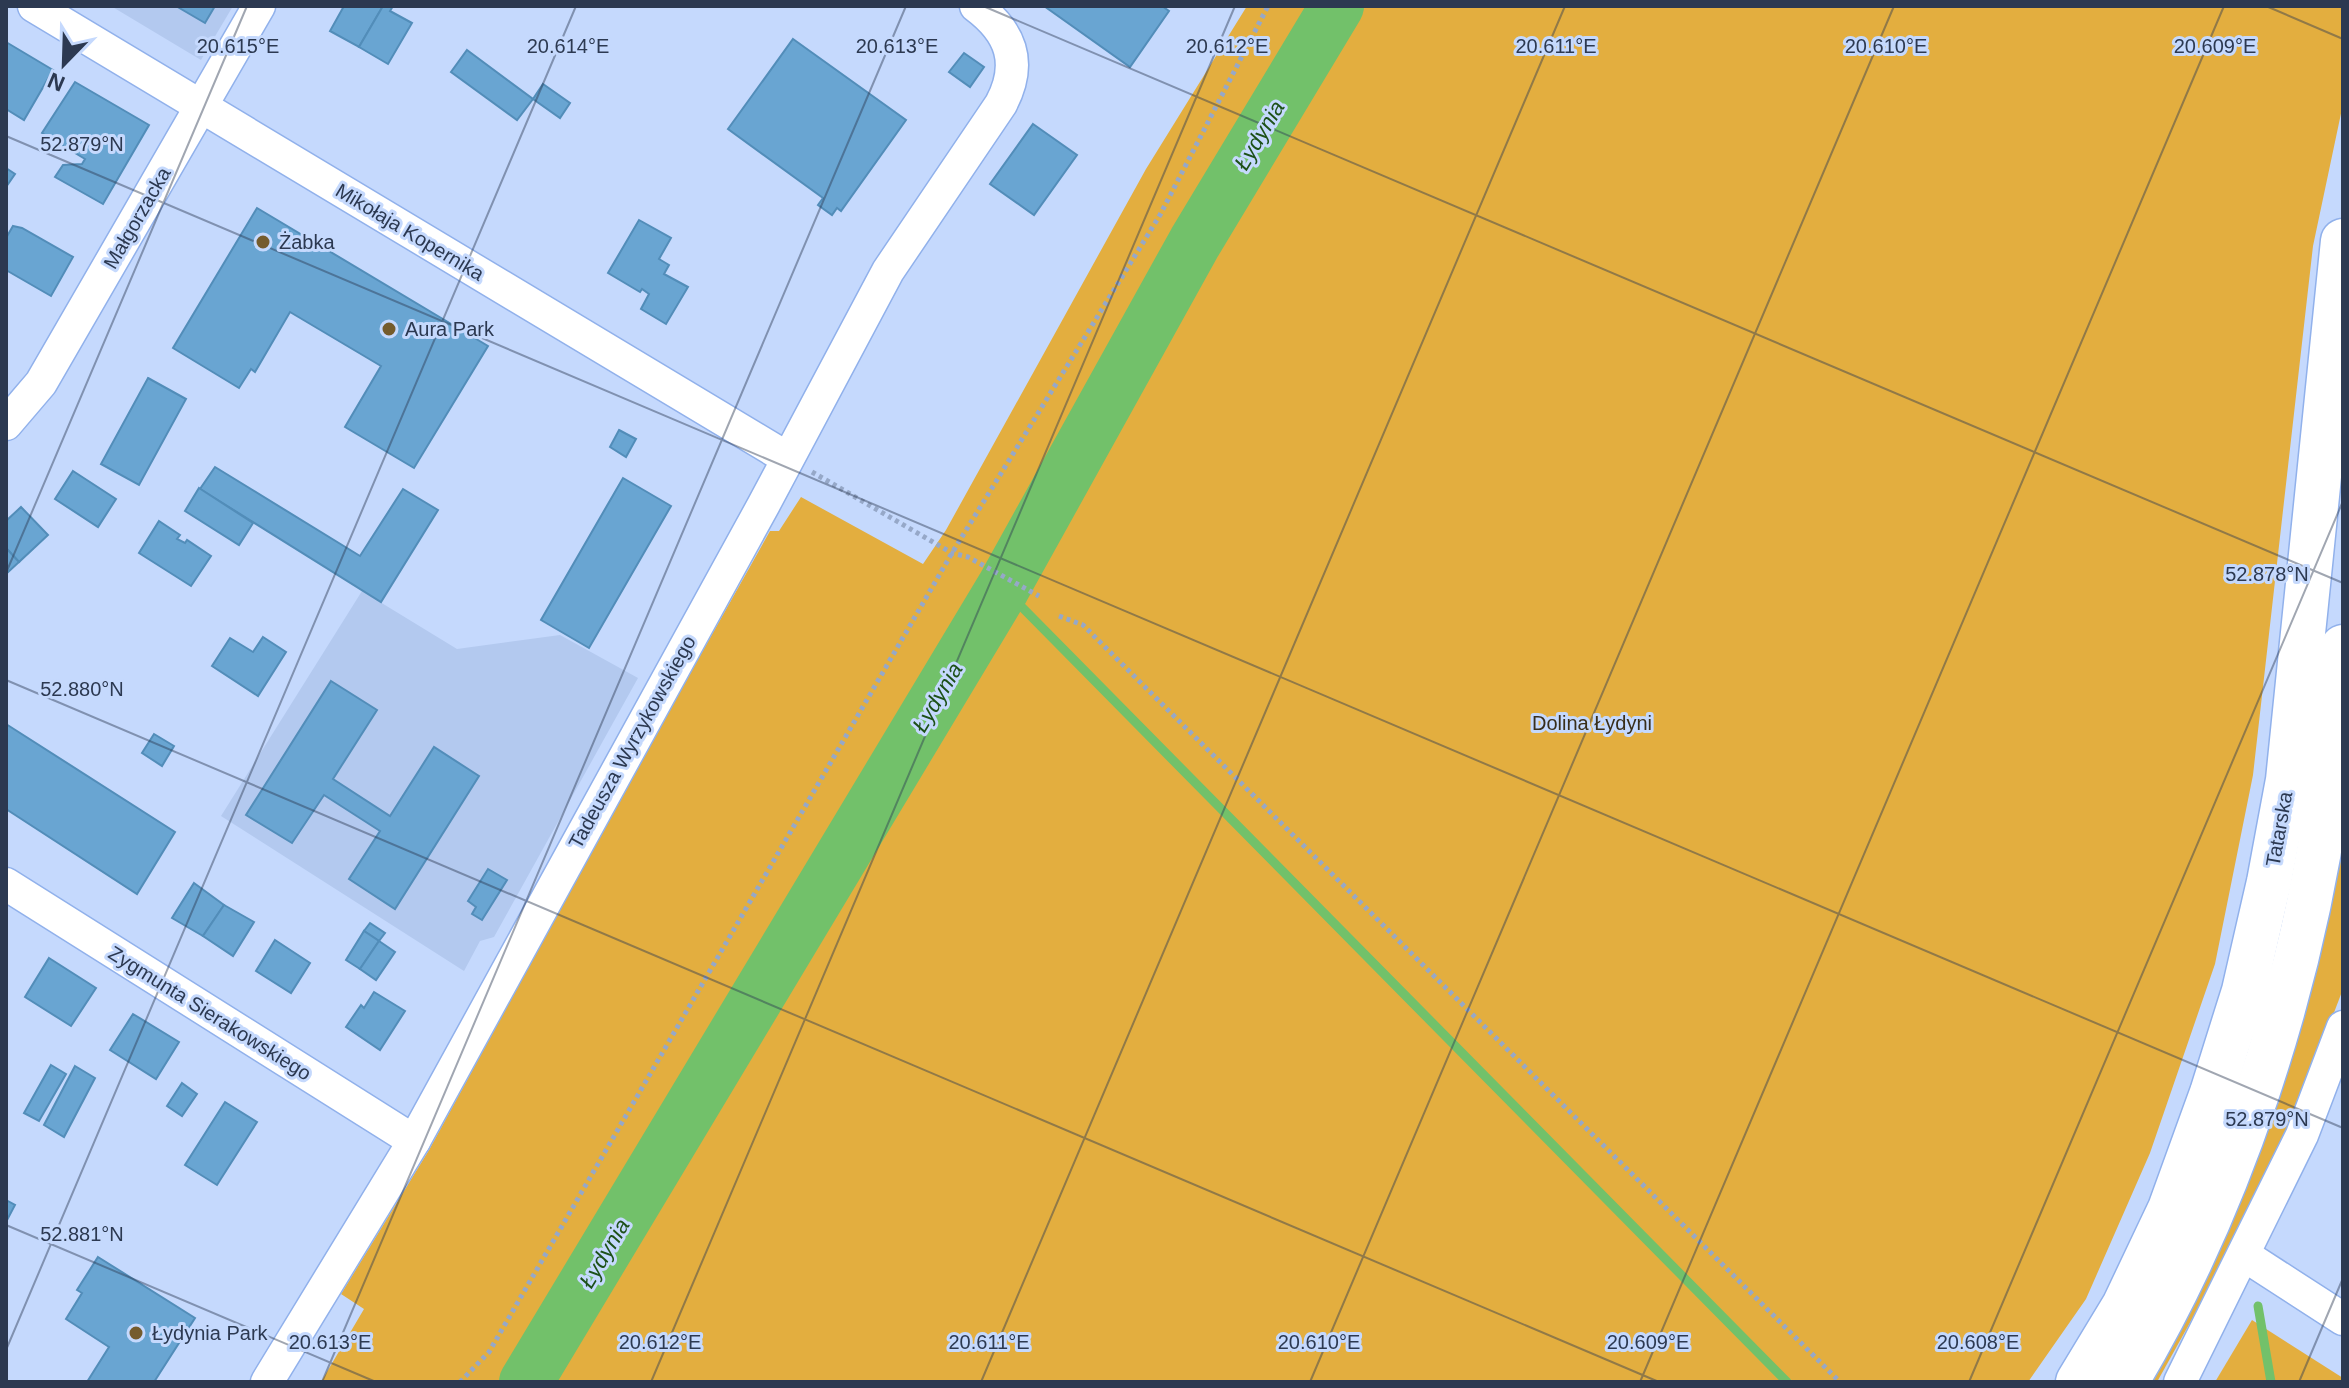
<svg xmlns="http://www.w3.org/2000/svg" width="2349" height="1388" viewBox="0 0 2349 1388" font-family="Arial,sans-serif">
  <style>
    .built { fill: #b3c9ef }
    .green { fill: #e3ae3f }
    .lines { fill: none; stroke-linecap: round; stroke-linejoin: round }
    .stream { stroke: #72c16a; stroke-width: 9 }
    .river { stroke: #72c16a; stroke-width: 54 }
    .building { fill: #69a5d2; stroke: #528db9; stroke-width: 2 }
    .street-casing { stroke: #91b1eb; stroke-width: 35 }
    .secondary-casing { stroke: #91b1eb; stroke-width: 47 }
    .path { stroke: #96a8c8; stroke-width: 5; stroke-dasharray: 4 4; stroke-linecap: butt }
    .street { stroke: #fff; stroke-width: 32 }
    .secondary { stroke: #fff; stroke-width: 44 }
    .ticks { fill: none; stroke: #2c3951; stroke-width: 2; stroke-opacity: 0.45 }
    .poi-dot { fill: #755c2d; stroke: #c5d9fd; stroke-width: 3 }
    .labels { text-anchor: middle; stroke-width: 6; stroke-linejoin: round; paint-order: stroke }
    .street-label { font-size: 20px; fill: #2c3951; stroke: #c5d9fd }
    .poi-label { font-size: 20px; fill: #2c3951; stroke: #c5d9fd; text-anchor: start }
    .park-label { font-size: 20px; fill: #382e1a; stroke: #c5d9fd }
    .water-label { font-size: 22px; font-style: italic; fill: #1d5118; stroke: #c5d9fd }
    .ticks-label { font-size: 20px; text-anchor: middle; fill: #2c3951; stroke: #c5d9fd; stroke-width: 6; stroke-linejoin: round; paint-order: stroke }
  </style>
  <rect width="100%" height="100%" fill="#c5d9fd"/>
  <g class="built">
    <path d="M111,6H233L201,60Z"/>
    <path d="M362,591L457,649L560,635L638,678L494,937L480,941L464,971L221,816Z"/>
  </g>
  <g class="green">
    <path d="M1247,6H2343V104L2313,246L2253,775L2215,964L2150,1153L2086,1299L2028,1382H321L364,1309L341,1294L429,1150L633,775L770,531H779L801,497L923,564L946,530L1146,169Z"/>
    <path d="M2343,798V989L2290,1128L2236,1240L2157,1382H2144Z"/>
    <path d="M2252,1320L2343,1378V1382H2215Z"/>
  </g>
  <g class="lines">
    <g class="stream">
      <path d="M1003,588L1787,1382"/>
      <path d="M2258,1306L2271,1382"/>
    </g>
    <path class="river" d="M526,1382L1003,588L1195,242L1337,6"/>
  </g>
  <g class="building">
    <path d="M176,6H215L205,23Z"/>
    <path d="M344,6H383L359,47L330,31Z"/>
    <path d="M383,6H393L390,11L412,23L388,64L359,47Z"/>
    <path d="M1044,6H1162L1169,11L1130,67Z"/>
    <path d="M793,39L906,120L841,211L837,208L832,215L818,205L823,198L728,129Z"/>
    <path d="M6,42L53,70L24,120L6,109Z"/>
    <path d="M467,50L533,99L517,120L451,72Z"/>
    <path d="M964,53L984,67L970,87L949,72Z"/>
    <path d="M75,82L149,125L103,204L55,177L63,165L82,164L85,159L42,133Z"/>
    <path d="M543,84L570,103L560,118L533,99Z"/>
    <path d="M1033,124L1077,155L1034,215L990,184Z"/>
    <path d="M6,168L15,174L6,187Z"/>
    <path d="M257,208L488,346L414,468L345,427L381,366L290,312L255,372L251,369L239,388L173,348Z"/>
    <path d="M639,220L671,238L659,259L669,265L664,274L688,287L666,324L641,309L649,294L642,289L640,292L608,273Z"/>
    <path d="M13,226L22,228L73,257L51,296L6,270V238Z"/>
    <path d="M148,378L186,399L139,485L101,464Z"/>
    <path d="M619,430L636,439L626,457L610,447Z"/>
    <path d="M215,467L360,556L403,489L438,510L381,602L200,489Z"/>
    <path d="M73,471L116,499L98,527L55,499Z"/>
    <path d="M623,478L671,506L589,648L541,620Z"/>
    <path d="M199,488L253,523L239,545L185,511Z"/>
    <path d="M21,507L48,535L19,562L6,548V521Z"/>
    <path d="M159,521L180,535L177,539L185,543L187,540L211,556L191,586L139,553Z"/>
    <path d="M6,548L19,562L6,574Z"/>
    <path d="M263,637L286,652L258,696L212,666L230,638L253,652Z"/>
    <path d="M331,681L377,710L333,779L390,816L434,747L479,776L395,909L349,879L380,831L324,795L292,843L246,815Z"/>
    <path d="M6,724L175,832L137,894L6,809Z"/>
    <path d="M154,734L174,746L162,766L142,753Z"/>
    <path d="M488,869L507,880L482,920L472,914L476,907L468,901Z"/>
    <path d="M194,883L224,905L203,936L172,918Z"/>
    <path d="M224,905L254,922L233,956L203,936Z"/>
    <path d="M370,923L385,933L379,941L364,931Z"/>
    <path d="M364,931L379,941L360,969L346,960Z"/>
    <path d="M275,940L310,963L291,993L256,971Z"/>
    <path d="M379,941L395,952L376,980L360,969Z"/>
    <path d="M49,958L96,988L71,1026L25,997Z"/>
    <path d="M374,992L405,1011L380,1050L346,1027L361,1005L364,1008Z"/>
    <path d="M133,1014L179,1042L156,1079L110,1050Z"/>
    <path d="M51,1065L66,1074L39,1121L24,1113Z"/>
    <path d="M75,1066L95,1078L64,1137L44,1125Z"/>
    <path d="M182,1083L197,1094L182,1116L167,1106Z"/>
    <path d="M225,1102L257,1122L217,1185L185,1165Z"/>
    <path d="M6,1200L15,1205L6,1222Z"/>
    <path d="M98,1257L195,1318L154,1382H87L109,1347L66,1319L82,1293L77,1290Z"/>
  </g>
  <g class="lines">
    <g class="street-casing">
      <g id="street">
        <path d="M34,6L787,458"/>
        <path d="M6,424L41,383L259,6"/>
        <path d="M6,884L414,1141"/>
        <path d="M2244,1255L2343,1319"/>
        <path d="M267,1382L414,1141L764,504L888,271L1001,104C1022,64 1012,33 976,6"/>
        <path d="M2180,1382L2302,1135L2343,1027"/>
      </g>
    </g>
    <g class="secondary-casing">
      <g id="secondary">
        <path d="M2078,1382L2124,1306L2170,1209L2212,1093L2244,991L2269,882L2288,780L2343,241"/>
        <path d="M2126,1382C2231,1207 2302,989 2329,786C2335,740 2338,693 2343,647"/>
      </g>
    </g>
    <g class="path">
      <path d="M812,472L952,553L968,557L1039,596"/>
      <path d="M1059,616L1083,625L1840,1382"/>
      <path d="M460,1382L489,1352L952,553L1160,215L1268,6"/>
    </g>
    <use href="#street" class="street"/>
    <use href="#secondary" class="secondary"/>
  </g>
  <path class="ticks" d="M983,6L2343,583M2266,6L2343,39M6,136L2343,1128M6,573L247,6M6,680L1659,1382M6,1225L376,1382M6,1350L576,6M322,1382L906,6M651,1382L1235,6M981,1382L1565,6M1310,1382L1894,6M1640,1382L2224,6M1969,1382L2343,501M2299,1382L2343,1278"/>
  <g class="poi-dot">
    <circle cx="263" cy="242" r="8"/>
    <circle cx="389" cy="329" r="8"/>
    <circle cx="136" cy="1333" r="8"/>
  </g>
  <g class="labels">
    <g class="street-label">
      <text transform="translate(137 218) rotate(-60)" y="7">Małgorzacka</text>
      <text transform="translate(410 232) rotate(31)" y="7">Mikołaja Kopernika</text>
      <text transform="translate(632 742) rotate(-61)" y="7">Tadeusza Wyrzykowskiego</text>
      <text transform="translate(2279 829) rotate(-80)" y="7">Tatarska</text>
      <text transform="translate(210 1013) rotate(32)" y="7">Zygmunta Sierakowskiego</text>
    </g>
    <g class="poi-label">
      <text x="279" y="249">Żabka</text>
      <text x="405" y="336">Aura Park</text>
      <text x="152" y="1340">Łydynia Park</text>
    </g>
    <g class="park-label">
      <text x="1592" y="730">Dolina Łydyni</text>
    </g>
    <g class="water-label">
      <text transform="translate(1259 135) rotate(-59)" y="8">Łydynia</text>
      <text transform="translate(937 697) rotate(-59)" y="8">Łydynia</text>
      <text transform="translate(604 1253) rotate(-59)" y="8">Łydynia</text>
    </g>
  </g>
  <g class="ticks-label">
    <text x="568" y="53">20.614°E</text>
    <text x="897" y="53">20.613°E</text>
    <text x="1227" y="53">20.612°E</text>
    <text x="1556" y="53">20.611°E</text>
    <text x="1886" y="53">20.610°E</text>
    <text x="2215" y="53">20.609°E</text>
    <text x="238" y="53">20.615°E</text>
    <text x="82" y="151">52.879°N</text>
    <text x="2267" y="581">52.878°N</text>
    <text x="82" y="696">52.880°N</text>
    <text x="2267" y="1126">52.879°N</text>
    <text x="82" y="1241">52.881°N</text>
    <text x="330" y="1349">20.613°E</text>
    <text x="660" y="1349">20.612°E</text>
    <text x="989" y="1349">20.611°E</text>
    <text x="1319" y="1349">20.610°E</text>
    <text x="1648" y="1349">20.609°E</text>
    <text x="1978" y="1349">20.608°E</text>
  </g>
  <rect width="2349" height="1388" fill="none" stroke="#2c3951" stroke-width="16"/>
  <g transform="translate(64 64) rotate(203)" stroke="#c5d9fd" stroke-width="6" paint-order="stroke">
  <path d="M0-6L14 30L0 20L-14 30Z" fill="#2c3951"/>
  <text y="-12" font-size="22" font-weight="bold" text-anchor="middle" fill="#2c3951">N</text>
  </g>
</svg>
